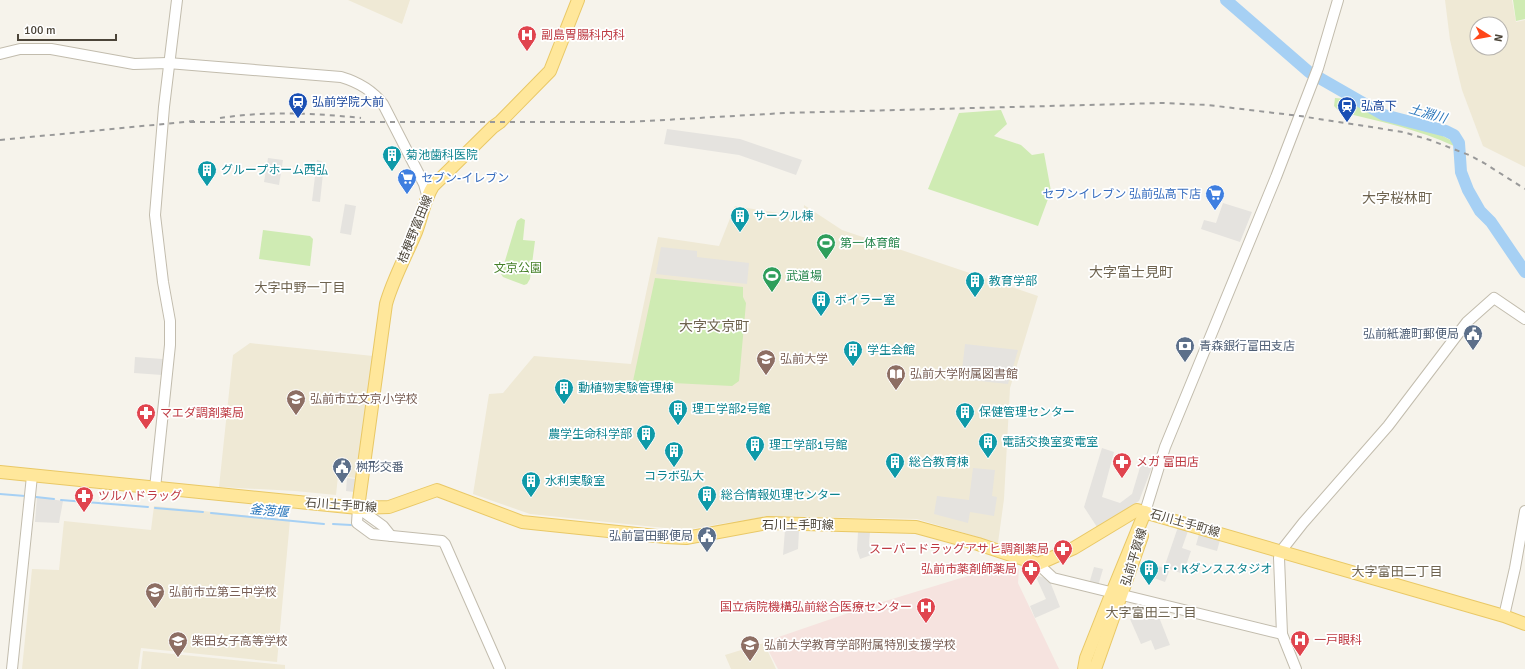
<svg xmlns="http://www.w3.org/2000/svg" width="1525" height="669" viewBox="0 0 1525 669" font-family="Signika,'Noto Sans JP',sans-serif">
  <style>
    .education { fill: #efe9d5; fill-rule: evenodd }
    .medical { fill: #f6e3df }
    .green { fill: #cfebb3 }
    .parking { fill: #e5e3df }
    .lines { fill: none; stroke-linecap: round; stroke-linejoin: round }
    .stream { stroke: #a6d0f4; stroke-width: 2 }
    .river { stroke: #a6d0f4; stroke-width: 12 }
    .minor-casing { stroke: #c2bcad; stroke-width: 12 }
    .major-casing { stroke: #e9c866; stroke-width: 14 }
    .minor { stroke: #fff; stroke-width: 10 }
    .major { stroke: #ffe79b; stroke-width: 12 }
    .rail { stroke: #999; stroke-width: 2; stroke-dasharray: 5 5; stroke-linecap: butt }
    .labels { text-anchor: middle; stroke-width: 3.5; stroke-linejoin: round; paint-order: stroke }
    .health-label { font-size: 12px; fill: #be3a42; stroke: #fff; text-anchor: start }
    .transit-label { font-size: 12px; fill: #164399; stroke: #fff; text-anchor: start }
    .culture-label { font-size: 12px; fill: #0d838f; stroke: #fff; text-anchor: start }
    .shop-label { font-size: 12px; fill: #366cbe; stroke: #fff; text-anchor: start }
    .street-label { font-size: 12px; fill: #4b4438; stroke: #fff }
    .leisure-label { font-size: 12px; fill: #27864d; stroke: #fff; text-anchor: start }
    .park-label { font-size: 12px; fill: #458028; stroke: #fff }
    .service-label { font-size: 12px; fill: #4e5e75; stroke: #fff; text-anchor: end }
    .education-label { font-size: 12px; fill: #785e54; stroke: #fff; text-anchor: start }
    .water-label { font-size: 13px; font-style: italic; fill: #2c78bc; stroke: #fff }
    .neighbourhood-label { font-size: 13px; fill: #6e634f; stroke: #fff }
    .quarter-label { font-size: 14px; fill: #6e634f; stroke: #fff }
  </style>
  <rect width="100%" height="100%" fill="#f6f3eb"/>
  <g class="education">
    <path d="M348,0H410L402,24Z"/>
    <path d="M1445,0H1512L1516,22L1525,20V167L1483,146L1462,90L1450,40ZM1477,24H1501V48H1477Z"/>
    <path d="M804,205L842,230L1038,296L1010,388L1004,499L998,543L917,519L768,516L684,530L530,514L473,494L489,394L503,393L534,356L631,364L658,237L719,246L735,206L803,217Z"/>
    <path d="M250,343L373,356L356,478L338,476L336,495L295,491L219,487L233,355Z"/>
    <path d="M154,506L290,520L277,662L141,648L138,669H22L32,569L59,570L64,521L151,530Z"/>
    <path d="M764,643L776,669H731L725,655Z"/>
    <path d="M143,651L285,665V669H141Z"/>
  </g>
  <path class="medical" d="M1010,563L1019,569L1018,583L1059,669H778L764,642L866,607Z"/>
  <g class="green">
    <path d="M1513,0H1525V19L1516,21Z"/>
    <path d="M1335,98L1348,99L1387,118L1439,134L1454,142V146C1417,129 1379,121 1340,112L1334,106Z"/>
    <path d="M1001,110L1007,124L994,136L1021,145L1032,155L1044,153L1051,191L1038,226L928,189L959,113Z"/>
    <path d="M521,218L525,220L523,240L535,241L530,279L527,284L524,285L503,277L501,274L517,221Z"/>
    <path d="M263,230L310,236L313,239L310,266L259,259Z"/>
    <path d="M655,278L743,287V297L746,303L739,381L732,386L633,381Z"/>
  </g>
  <g class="parking">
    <path d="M667,129L740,139L802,160L796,175L739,155L664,144Z"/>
    <path d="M268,158L283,160L279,185L264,182Z"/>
    <path d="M317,160L321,161L324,164L320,202L312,201Z"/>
    <path d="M1223,203L1252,212L1240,242L1201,229L1204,220L1216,223Z"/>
    <path d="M345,204L356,206L351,235L340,233Z"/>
    <path d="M661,247L697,251V257L749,263L747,284L656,274Z"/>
    <path d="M965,344L1018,350L1008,384L961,379Z"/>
    <path d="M135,357L163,359L162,375L134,373Z"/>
    <path d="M1102,448L1114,452L1102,497L1120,503L1132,494L1141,464L1152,467L1139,501L1097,527L1084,507Z"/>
    <path d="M973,468L995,470L992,496L997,497L994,516L970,512L968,523L934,514L937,496L969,500Z"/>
    <path d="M347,478L356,479L354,492L346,491Z"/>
    <path d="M37,497L63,501L59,523L35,522Z"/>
    <path d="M1178,527L1188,531L1182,548L1191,551L1183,574L1170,569L1165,582L1154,578L1158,566L1164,568Z"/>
    <path d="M785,530L799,531L798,549L783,555Z"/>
    <path d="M858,532H870L869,543L874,554L860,559L857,550Z"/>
    <path d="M1199,534L1220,540L1217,551L1196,545Z"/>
    <path d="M1094,567L1103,569L1098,586L1089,584Z"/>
    <path d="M1039,576L1049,579L1060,607L1035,618L1030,606L1046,599L1036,577Z"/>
    <path d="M1145,605L1155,607L1170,645L1155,650L1151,640L1141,644L1130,619L1148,617Z"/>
  </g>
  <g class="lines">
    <g class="stream">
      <path d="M0,494L25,496"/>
      <path d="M36,497L54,499"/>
      <path d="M61,500L148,507"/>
      <path d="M155,508L203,512"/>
      <path d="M211,513L324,524"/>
      <path d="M333,524L351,525"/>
    </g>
    <path class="river" d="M1226,0L1309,72L1384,115L1446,131L1454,135L1459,143L1461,172L1468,190L1480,211L1491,222L1525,272"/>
    <g class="minor-casing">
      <g id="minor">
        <path d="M0,54L20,49H51L134,64L168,63L341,77C358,82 372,90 383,104L424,184L427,195"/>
        <path d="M155,488L170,345V321L163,282L155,215L164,107L177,0"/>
        <path d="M358,508L357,523L372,534L442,541L445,544L500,669"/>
        <path d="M358,508L383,526L391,536"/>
        <path d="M1145,512L1165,447L1276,177L1318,68L1338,0"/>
        <path d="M1038,564L1053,578L1282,634"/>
        <path d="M1504,616L1515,568L1525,511"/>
        <path d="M12,669L32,476"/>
        <path d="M1296,669L1282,634L1279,558L1281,551L1303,523L1388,426L1467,322L1494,298L1525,319"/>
      </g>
    </g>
    <g class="major-casing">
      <g id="major">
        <path d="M0,472L358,508L389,507L437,490L522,522L666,537L686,538L768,523L916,527L978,544L1038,564L1074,548L1137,510L1504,616L1525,624"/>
        <path d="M358,508L386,304C393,279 406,256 416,232C422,217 424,200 433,186L493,127L500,122L550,71L578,0"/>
        <path d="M1084,669L1086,658L1109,600L1145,512"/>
        <path d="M1095,669L1142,536"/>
      </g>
    </g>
    <use href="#minor" class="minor"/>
    <use href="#major" class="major"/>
    <g class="rail">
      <path d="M220,118C266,111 315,113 361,118"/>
      <path d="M190,122H629L785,113L1163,103L1208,105L1300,116L1403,132L1430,140L1469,155L1484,163L1525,189"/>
      <path d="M0,140L194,121"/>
    </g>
  </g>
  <defs>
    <g id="hospital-pin" transform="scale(1)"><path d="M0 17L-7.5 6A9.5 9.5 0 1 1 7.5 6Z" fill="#e0444e" stroke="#fff"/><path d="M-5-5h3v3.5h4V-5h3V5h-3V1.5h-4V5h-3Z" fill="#fff"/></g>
    <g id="station-pin" transform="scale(1)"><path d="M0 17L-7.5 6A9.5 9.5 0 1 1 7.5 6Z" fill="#1a4fb4" stroke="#fff"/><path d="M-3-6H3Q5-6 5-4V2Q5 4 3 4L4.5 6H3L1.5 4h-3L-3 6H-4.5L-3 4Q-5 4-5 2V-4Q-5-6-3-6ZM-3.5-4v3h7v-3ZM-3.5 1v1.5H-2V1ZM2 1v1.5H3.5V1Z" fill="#fff"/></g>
    <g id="building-pin" transform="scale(1)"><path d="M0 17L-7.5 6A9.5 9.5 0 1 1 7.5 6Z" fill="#0f9aa8" stroke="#fff"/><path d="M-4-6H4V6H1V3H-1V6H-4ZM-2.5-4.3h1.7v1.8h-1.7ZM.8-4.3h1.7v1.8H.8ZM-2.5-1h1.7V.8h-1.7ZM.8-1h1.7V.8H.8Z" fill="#fff"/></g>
    <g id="supermarket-pin" transform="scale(1)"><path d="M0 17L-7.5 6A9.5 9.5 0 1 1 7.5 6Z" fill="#3f7fe0" stroke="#fff"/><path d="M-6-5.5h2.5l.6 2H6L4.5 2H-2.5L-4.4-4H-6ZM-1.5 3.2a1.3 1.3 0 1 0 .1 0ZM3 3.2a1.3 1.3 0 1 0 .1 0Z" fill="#fff"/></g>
    <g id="stadium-pin" transform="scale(1)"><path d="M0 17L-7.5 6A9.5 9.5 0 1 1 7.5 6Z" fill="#2e9e5b" stroke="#fff"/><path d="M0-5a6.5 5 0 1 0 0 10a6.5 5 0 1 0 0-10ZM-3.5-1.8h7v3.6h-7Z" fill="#fff"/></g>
    <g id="civic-pin" transform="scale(1)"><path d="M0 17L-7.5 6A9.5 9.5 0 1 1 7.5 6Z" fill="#5c6f8a" stroke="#fff"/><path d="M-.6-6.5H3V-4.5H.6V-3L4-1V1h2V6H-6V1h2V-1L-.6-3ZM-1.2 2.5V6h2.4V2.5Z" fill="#fff"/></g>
    <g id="bank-pin" transform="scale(1)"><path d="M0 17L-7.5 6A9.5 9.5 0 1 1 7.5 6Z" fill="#5c6f8a" stroke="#fff"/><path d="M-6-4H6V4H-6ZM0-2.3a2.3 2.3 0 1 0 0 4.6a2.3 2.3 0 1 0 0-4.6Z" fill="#fff"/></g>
    <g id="university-pin" transform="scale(1)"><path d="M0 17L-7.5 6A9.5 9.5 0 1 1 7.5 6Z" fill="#8d6e63" stroke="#fff"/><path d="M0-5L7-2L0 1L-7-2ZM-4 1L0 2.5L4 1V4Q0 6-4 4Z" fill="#fff"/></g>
    <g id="library-pin" transform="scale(1)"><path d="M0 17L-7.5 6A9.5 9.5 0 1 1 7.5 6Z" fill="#8d6e63" stroke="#fff"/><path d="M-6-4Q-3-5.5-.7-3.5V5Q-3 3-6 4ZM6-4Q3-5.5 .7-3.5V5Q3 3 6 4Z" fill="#fff"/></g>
    <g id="school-pin" transform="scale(1)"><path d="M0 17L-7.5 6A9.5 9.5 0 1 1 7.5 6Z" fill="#8d6e63" stroke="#fff"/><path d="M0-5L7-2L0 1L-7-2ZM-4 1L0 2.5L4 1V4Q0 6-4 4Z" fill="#fff"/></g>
    <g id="pharmacy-pin" transform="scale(1)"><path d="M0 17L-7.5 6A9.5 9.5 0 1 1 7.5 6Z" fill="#e0444e" stroke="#fff"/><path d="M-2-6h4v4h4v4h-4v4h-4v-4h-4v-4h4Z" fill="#fff"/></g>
  </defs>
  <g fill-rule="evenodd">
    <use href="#hospital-pin" x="527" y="35"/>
    <use href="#station-pin" x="298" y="102"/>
    <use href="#station-pin" x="1347" y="106"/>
    <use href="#building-pin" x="392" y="155"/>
    <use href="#building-pin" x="207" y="170"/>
    <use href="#supermarket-pin" x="407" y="178"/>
    <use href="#supermarket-pin" x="1215" y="194"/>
    <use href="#building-pin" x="740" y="216"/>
    <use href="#stadium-pin" x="826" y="243"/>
    <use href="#stadium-pin" x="772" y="276"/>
    <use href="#building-pin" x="975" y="281"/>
    <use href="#building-pin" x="821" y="300"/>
    <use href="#civic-pin" x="1473" y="334"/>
    <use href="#bank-pin" x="1185" y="346"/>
    <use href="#building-pin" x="853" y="350"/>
    <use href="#university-pin" x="766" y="359"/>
    <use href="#library-pin" x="896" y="374"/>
    <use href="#building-pin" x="564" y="388"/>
    <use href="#school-pin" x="296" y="399"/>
    <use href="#building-pin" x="678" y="409"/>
    <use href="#building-pin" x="965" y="412"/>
    <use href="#pharmacy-pin" x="146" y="413"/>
    <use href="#building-pin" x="646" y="434"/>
    <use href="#building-pin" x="988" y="442"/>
    <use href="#building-pin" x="755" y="445"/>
    <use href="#building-pin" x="674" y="451"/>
    <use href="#building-pin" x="895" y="462"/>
    <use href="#pharmacy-pin" x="1122" y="462"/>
    <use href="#civic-pin" x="342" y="467"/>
    <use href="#building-pin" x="531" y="481"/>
    <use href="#building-pin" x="707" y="495"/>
    <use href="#pharmacy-pin" x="84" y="496"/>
    <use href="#civic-pin" x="707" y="536"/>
    <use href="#pharmacy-pin" x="1063" y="549"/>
    <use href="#pharmacy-pin" x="1031" y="569"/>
    <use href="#building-pin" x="1149" y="569"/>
    <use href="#school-pin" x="155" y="592"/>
    <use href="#hospital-pin" x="926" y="607"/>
    <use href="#hospital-pin" x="1300" y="640"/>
    <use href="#school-pin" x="178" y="641"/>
    <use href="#school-pin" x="750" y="645"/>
  </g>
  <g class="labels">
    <g class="health-label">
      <text x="541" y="39">副島胃腸科内科</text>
      <text x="160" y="417">マエダ調剤薬局</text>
      <text x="1136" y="466">メガ 富田店</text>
      <text x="98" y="500">ツルハドラッグ</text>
      <text x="1049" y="553" text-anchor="end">スーパードラッグアサヒ調剤薬局</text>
      <text x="1017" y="573" text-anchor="end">弘前市薬剤師薬局</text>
      <text x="912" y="611" text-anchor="end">国立病院機構弘前総合医療センター</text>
      <text x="1314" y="644">一戸眼科</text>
    </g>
    <g class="transit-label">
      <text x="312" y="106">弘前学院大前</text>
      <text x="1361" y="110">弘高下</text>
    </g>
    <g class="culture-label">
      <text x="406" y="159">菊池歯科医院</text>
      <text x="221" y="174">グループホーム西弘</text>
      <text x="754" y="220">サークル棟</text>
      <text x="989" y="285">教育学部</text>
      <text x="835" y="304">ボイラー室</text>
      <text x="867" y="354">学生会館</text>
      <text x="578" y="392">動植物実験管理棟</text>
      <text x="692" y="413">理工学部2号館</text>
      <text x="979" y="416">保健管理センター</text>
      <text x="632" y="438" text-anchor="end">農学生命科学部</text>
      <text x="1002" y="446">電話交換室変電室</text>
      <text x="769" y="449">理工学部1号館</text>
      <text x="909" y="466">総合教育棟</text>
      <text x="674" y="480" text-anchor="middle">コラボ弘大</text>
      <text x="545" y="485">水利実験室</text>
      <text x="721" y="499">総合情報処理センター</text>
      <text x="1163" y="573">F・Kダンススタジオ</text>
    </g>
    <g class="shop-label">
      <text x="421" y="182">セブン-イレブン</text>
      <text x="1201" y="198" text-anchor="end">セブンイレブン 弘前弘高下店</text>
    </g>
    <g class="street-label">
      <text transform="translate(415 229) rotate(-68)" y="4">桔梗野富田線</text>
      <text transform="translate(341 505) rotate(4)" y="4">石川土手町線</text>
      <text transform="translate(1185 523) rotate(16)" y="4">石川土手町線</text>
      <text x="798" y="529">石川土手町線</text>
      <text transform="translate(1134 557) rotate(-73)" y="4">弘前平賀線</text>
    </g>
    <g class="leisure-label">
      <text x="840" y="247">第一体育館</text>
      <text x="786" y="280">武道場</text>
    </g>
    <g class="park-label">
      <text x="518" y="272">文京公園</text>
    </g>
    <g class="service-label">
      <text x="1459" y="338">弘前紙漉町郵便局</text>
      <text x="1199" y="350" text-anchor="start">青森銀行富田支店</text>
      <text x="356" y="471" text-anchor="start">桝形交番</text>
      <text x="693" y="540">弘前富田郵便局</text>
    </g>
    <g class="education-label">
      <text x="780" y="363">弘前大学</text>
      <text x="910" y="378">弘前大学附属図書館</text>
      <text x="310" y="403">弘前市立文京小学校</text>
      <text x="169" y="596">弘前市立第三中学校</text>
      <text x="192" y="645">柴田女子高等学校</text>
      <text x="764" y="649">弘前大学教育学部附属特別支援学校</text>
    </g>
    <g class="water-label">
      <text transform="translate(1428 113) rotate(16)" y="5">土淵川</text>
      <text transform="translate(269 510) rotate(5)" y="5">釜萢堰</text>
    </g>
    <g class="neighbourhood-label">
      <text x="300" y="292">大字中野一丁目</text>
      <text x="1397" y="576">大字富田二丁目</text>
      <text x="1151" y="617">大字富田三丁目</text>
    </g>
    <g class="quarter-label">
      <text x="1397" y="203">大字桜林町</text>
      <text x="1131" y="277">大字富士見町</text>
      <text x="714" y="331">大字文京町</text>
    </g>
  </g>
  <g transform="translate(1489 36) rotate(101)"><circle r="19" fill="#ffffff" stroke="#b7b4af"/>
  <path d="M0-3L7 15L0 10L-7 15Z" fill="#ff4719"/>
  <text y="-6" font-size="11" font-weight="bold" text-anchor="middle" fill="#4b4438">N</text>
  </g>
  <path d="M18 34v6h98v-6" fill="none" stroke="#4b4438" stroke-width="2"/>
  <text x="24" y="34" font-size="12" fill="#4b4438" stroke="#ffffff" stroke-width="3" paint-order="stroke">100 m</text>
</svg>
